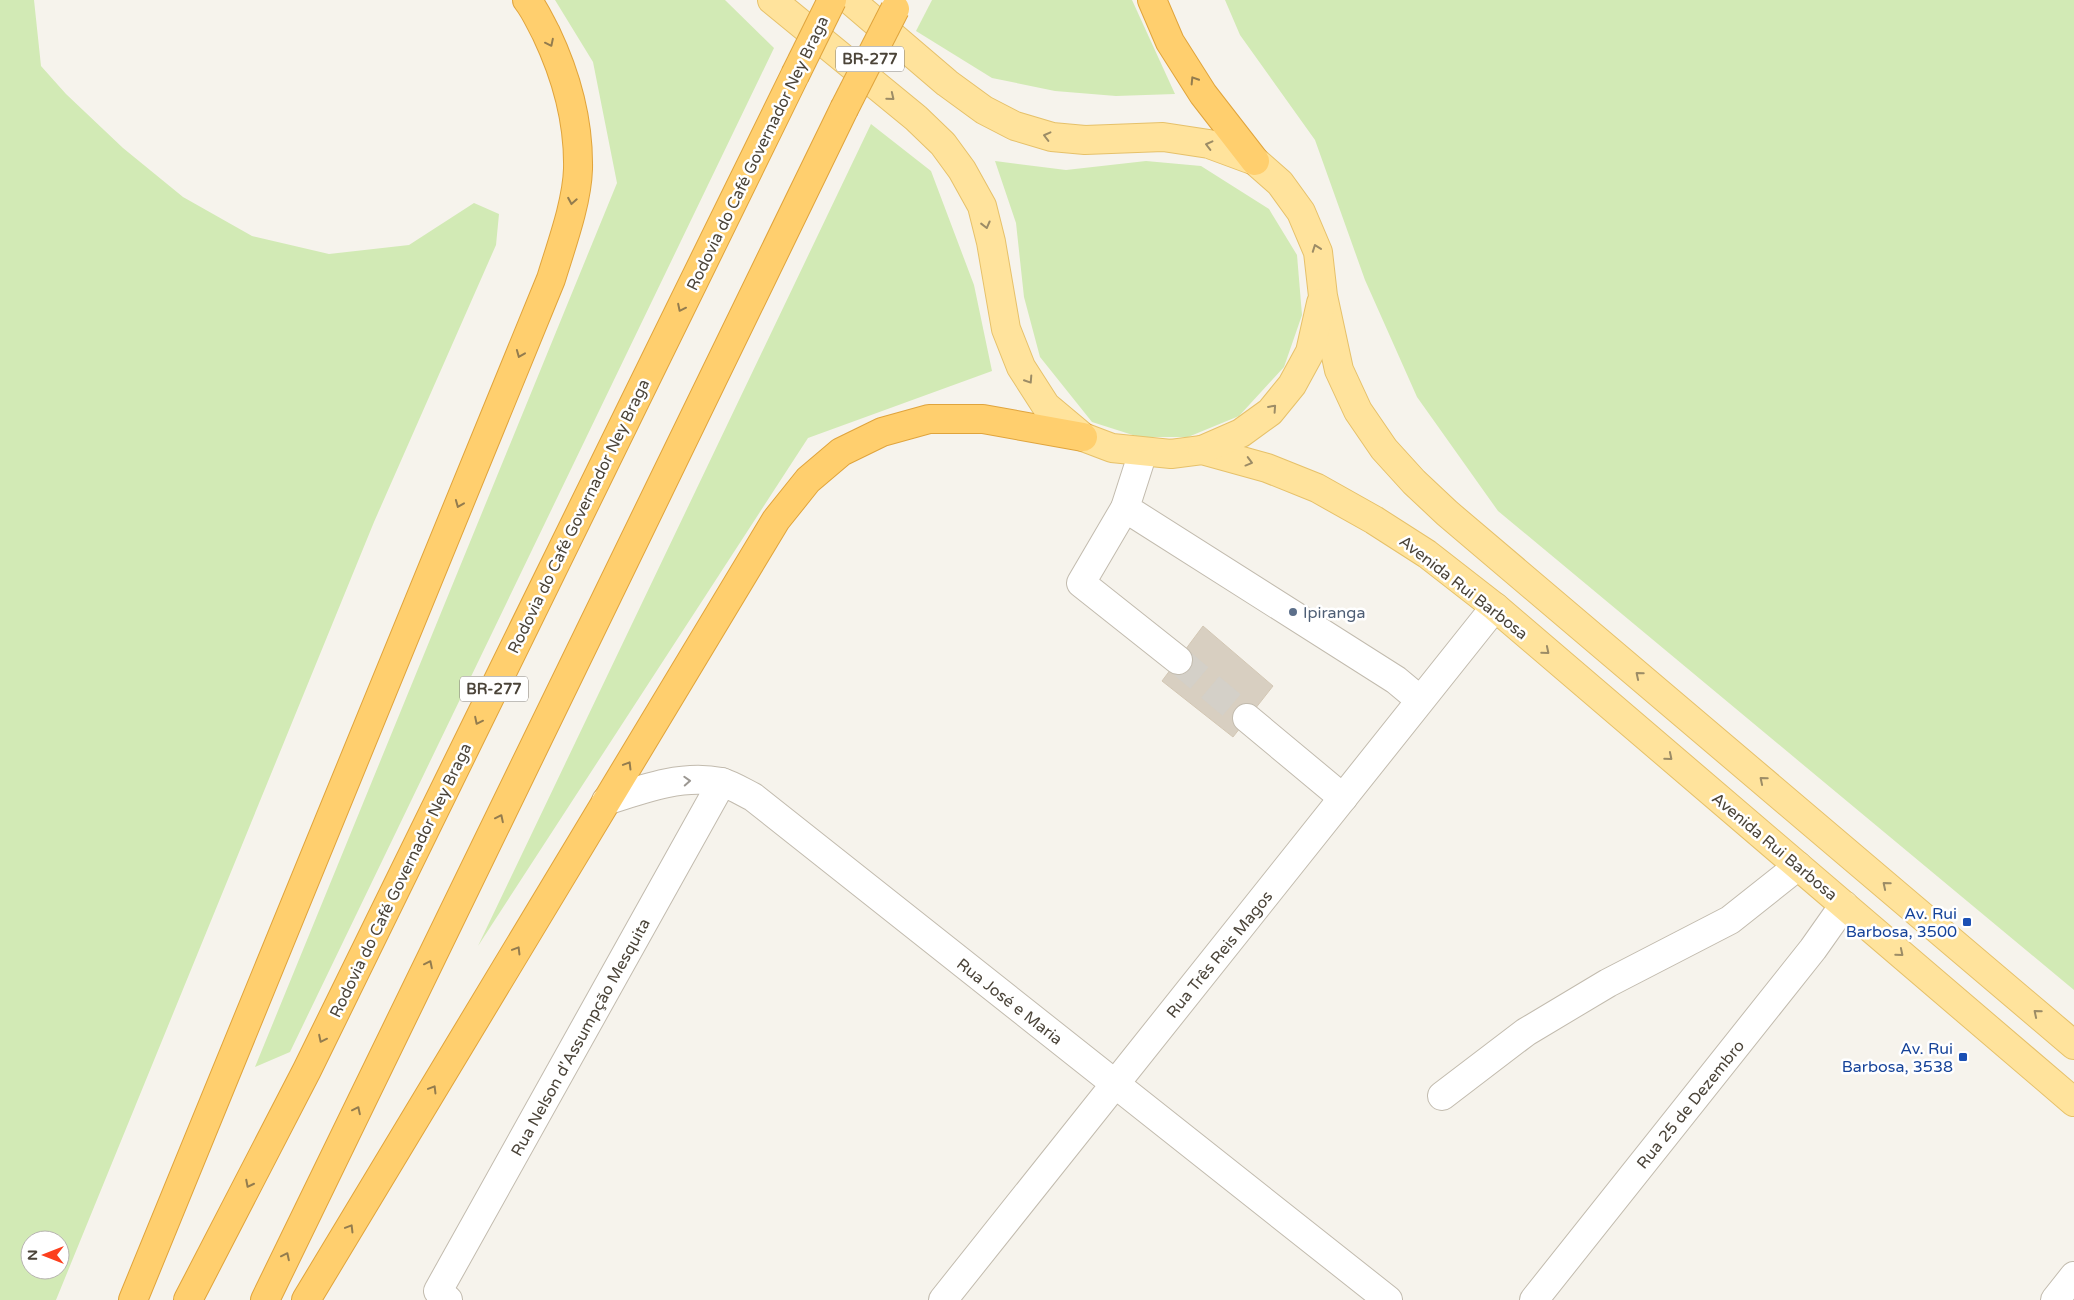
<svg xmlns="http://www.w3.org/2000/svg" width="2074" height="1300" viewBox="0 0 2074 1300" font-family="'Varela Round',sans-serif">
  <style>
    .green { fill: #d2eab5; fill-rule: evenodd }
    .building { fill: #d8cfc1; stroke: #d3c7b4 }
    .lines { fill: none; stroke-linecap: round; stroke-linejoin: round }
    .minor-tunnel { stroke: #d4d0c8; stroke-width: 28; stroke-dasharray: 28 14; stroke-linecap: butt }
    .minor-casing { stroke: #c2bbae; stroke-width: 30 }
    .major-casing { stroke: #e6c16a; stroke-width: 30 }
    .highway-casing { stroke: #e0a43c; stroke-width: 30 }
    .minor { stroke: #fff; stroke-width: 28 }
    .major { stroke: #ffe39c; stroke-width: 28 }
    .highway { stroke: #ffcf6e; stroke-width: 28 }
    .highway-bridge-casing { stroke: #e0a43c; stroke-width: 30; stroke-linecap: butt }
    .highway-bridge { stroke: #ffcf6e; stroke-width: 28 }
    .oneway { stroke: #937c4e }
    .oneway2 { stroke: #9c8c66 }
    .oneway3 { stroke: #9c9892 }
    .service-dot { fill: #5c6f8a; stroke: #fff; stroke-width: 2 }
    .transit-dot { fill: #1a4fb4; stroke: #fff; stroke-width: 2 }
    .labels { text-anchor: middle; stroke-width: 5; stroke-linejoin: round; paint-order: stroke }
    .shield { fill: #fff; stroke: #817c74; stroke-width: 1 }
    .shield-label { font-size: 15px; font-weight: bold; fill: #4b4439 }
    .street-label { font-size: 16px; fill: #4b4439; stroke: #fff }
    .service-label { font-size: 16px; fill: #4e5e75; stroke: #fff; text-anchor: start }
    .transit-label { font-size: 16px; fill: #164399; stroke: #fff; text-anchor: end }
  </style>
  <rect width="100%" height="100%" fill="#f6f3ec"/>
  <g class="green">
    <path d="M0,0H34L41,66L66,94L123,148L183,197L252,236L329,254L409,245L474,203L499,214L496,245L374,522L56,1300H0ZM30,1240H60V1270H30Z"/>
    <path d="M555,0H725L774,48L290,1052L255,1067L617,183L593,62Z"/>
    <path d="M932,0H1132L1175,94L1116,96L1055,91L992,78L916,31Z"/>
    <path d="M1225,0H2074V990L1498,511L1417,397L1365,280L1315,140L1240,35Z"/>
    <path d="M871,124L931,171L974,285L992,371L808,438L478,946Z"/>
    <path d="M995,161L1066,170L1146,161L1201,166L1269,209L1297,255L1302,315L1284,367L1239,416L1188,437H1139L1092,422L1040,357L1024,297L1016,223Z"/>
  </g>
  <path class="building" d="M1203,626L1273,686L1233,737L1162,681Z"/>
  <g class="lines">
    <path class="minor-tunnel" d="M1178,660L1247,718"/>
    <g class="minor-casing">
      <g id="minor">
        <path d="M1143,452L1125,508L1396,680L1420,700"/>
        <path d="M1125,508L1081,583L1178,660"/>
        <path d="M1247,718L1343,798"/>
        <path d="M606,801C642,789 682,774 721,782C732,785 743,792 753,797L1388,1300"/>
        <path d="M1442,1096L1526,1032L1608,983L1730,920L1798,866"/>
        <path d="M448,1300L438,1291L722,782"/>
        <path d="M943,1300L1495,607"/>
        <path d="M1534,1300L1813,949L1844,905"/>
        <path d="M2055,1300L2074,1276"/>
      </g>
    </g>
    <g class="major-casing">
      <g id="major">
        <path d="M772,0L916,118L943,144L962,170L982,206L991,242L1006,329L1021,367L1046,406L1083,437L1112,448L1171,454L1202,450L1267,468L1317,488L1374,520L1427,554L1495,607L2074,1102"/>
        <path d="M850,0L947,83L984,110L1015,126L1052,137L1085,140L1163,137L1209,144L1255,161L1280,183L1301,212L1318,252L1323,296L1339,370L1358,411L1384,449L1414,482L1447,513L2074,1045"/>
        <path d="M1202,450L1241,433L1270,412L1292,385L1310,352L1321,303"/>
      </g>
    </g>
    <g class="highway-casing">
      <g id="highway">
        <path d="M1152,0L1170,42L1203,94L1255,161"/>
        <path d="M133,1300L551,279C561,246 577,203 578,169C579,121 566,75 546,33C540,22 535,10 527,0"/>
        <path d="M188,1300L307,1070L795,75"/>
        <path d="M265,1300L844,109"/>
        <path d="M306,1300L776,520L808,480L841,452L882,432L929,419H983L1083,437"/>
      </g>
    </g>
    <use href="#minor" class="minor"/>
    <use href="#major" class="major"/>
    <use href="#highway" class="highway"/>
    <g class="highway-bridge-casing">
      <g id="highway-bridge">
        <path d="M795,75L832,0"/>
        <path d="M844,109L895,9"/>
      </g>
    </g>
    <use href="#highway-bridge" class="highway-bridge"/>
  </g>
  <defs><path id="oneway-chevron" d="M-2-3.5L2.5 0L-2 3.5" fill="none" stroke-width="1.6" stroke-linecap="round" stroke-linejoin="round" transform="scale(1.25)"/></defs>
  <g class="oneway">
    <use href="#oneway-chevron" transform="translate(550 43) rotate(64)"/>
    <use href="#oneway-chevron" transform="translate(1194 80) rotate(-122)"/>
    <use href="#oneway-chevron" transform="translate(572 201) rotate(100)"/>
    <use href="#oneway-chevron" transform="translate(681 308) rotate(116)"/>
    <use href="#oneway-chevron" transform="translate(520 354) rotate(112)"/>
    <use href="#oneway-chevron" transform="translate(459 504) rotate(112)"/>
    <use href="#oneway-chevron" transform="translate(478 721) rotate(116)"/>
    <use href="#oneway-chevron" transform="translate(628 765) rotate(-59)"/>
    <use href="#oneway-chevron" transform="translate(500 818) rotate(-64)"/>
    <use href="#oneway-chevron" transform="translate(517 950) rotate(-59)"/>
    <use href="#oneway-chevron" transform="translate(429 964) rotate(-64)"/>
    <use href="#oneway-chevron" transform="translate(322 1039) rotate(116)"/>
    <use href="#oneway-chevron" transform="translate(433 1089) rotate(-59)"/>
    <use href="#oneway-chevron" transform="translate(357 1110) rotate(-64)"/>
    <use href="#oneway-chevron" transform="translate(249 1184) rotate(117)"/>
    <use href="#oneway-chevron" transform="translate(350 1228) rotate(-59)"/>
    <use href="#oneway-chevron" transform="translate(286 1256) rotate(-64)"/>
  </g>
  <g class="oneway2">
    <use href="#oneway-chevron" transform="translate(891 97) rotate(39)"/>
    <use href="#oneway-chevron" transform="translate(1047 136) rotate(-166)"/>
    <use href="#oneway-chevron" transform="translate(1209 145) rotate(-166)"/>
    <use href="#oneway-chevron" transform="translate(986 225) rotate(76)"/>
    <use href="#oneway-chevron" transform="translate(1316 248) rotate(-110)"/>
    <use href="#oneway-chevron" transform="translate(1029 380) rotate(57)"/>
    <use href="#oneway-chevron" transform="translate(1273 408) rotate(-48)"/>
    <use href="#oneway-chevron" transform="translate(1249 462) rotate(15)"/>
    <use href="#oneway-chevron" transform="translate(1546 651) rotate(40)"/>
    <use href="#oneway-chevron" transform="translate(1639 675) rotate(-140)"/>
    <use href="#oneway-chevron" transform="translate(1669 757) rotate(40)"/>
    <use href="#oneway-chevron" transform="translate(1763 780) rotate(-140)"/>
    <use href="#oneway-chevron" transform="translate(1886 885) rotate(-140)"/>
    <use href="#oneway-chevron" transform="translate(1900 953) rotate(40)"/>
    <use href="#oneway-chevron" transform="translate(2037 1013) rotate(-140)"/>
  </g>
  <use class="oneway3" href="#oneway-chevron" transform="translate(687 781) rotate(-3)"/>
  <circle class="service-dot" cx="1293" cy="612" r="5"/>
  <g class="transit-dot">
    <rect x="1962" y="917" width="10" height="10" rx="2.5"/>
    <rect x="1958" y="1052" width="10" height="10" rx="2.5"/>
  </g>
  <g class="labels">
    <g class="shield">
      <rect x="836" y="46.5" width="68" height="25" rx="4"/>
      <rect x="460" y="676.5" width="68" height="25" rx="4"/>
    </g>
    <g class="shield-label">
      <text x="870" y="64">BR-277</text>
      <text x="494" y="694">BR-277</text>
    </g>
    <g class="street-label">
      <text transform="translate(757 153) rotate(-64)" y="6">Rodovia do Café Governador Ney Braga</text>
      <text transform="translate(578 516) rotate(-64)" y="6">Rodovia do Café Governador Ney Braga</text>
      <text transform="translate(1464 587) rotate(38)" y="6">Avenida Rui Barbosa</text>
      <text transform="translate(1775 846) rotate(40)" y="6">Avenida Rui Barbosa</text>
      <text transform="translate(400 880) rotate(-64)" y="6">Rodovia do Café Governador Ney Braga</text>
      <text transform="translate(1219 954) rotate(-51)" y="6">Rua Três Reis Magos</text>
      <text transform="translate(1010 1001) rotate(38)" y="6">Rua José e Maria</text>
      <text transform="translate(580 1037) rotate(-61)" y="6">Rua Nelson d'Assumpção Mesquita</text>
      <text transform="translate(1690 1104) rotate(-51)" y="6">Rua 25 de Dezembro</text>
    </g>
    <g class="service-label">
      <text x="1303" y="618">Ipiranga</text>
    </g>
    <g class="transit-label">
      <text x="1957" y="919">Av. Rui<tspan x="1957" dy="18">Barbosa, 3500</tspan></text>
      <text x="1953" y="1054">Av. Rui<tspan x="1953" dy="18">Barbosa, 3538</tspan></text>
    </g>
  </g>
  <g transform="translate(45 1255) rotate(270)"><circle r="24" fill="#ffffff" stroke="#b7b4b0"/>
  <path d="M0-4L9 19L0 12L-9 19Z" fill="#fc3f1d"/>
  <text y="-8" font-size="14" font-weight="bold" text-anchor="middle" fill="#4b4439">N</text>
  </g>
</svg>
